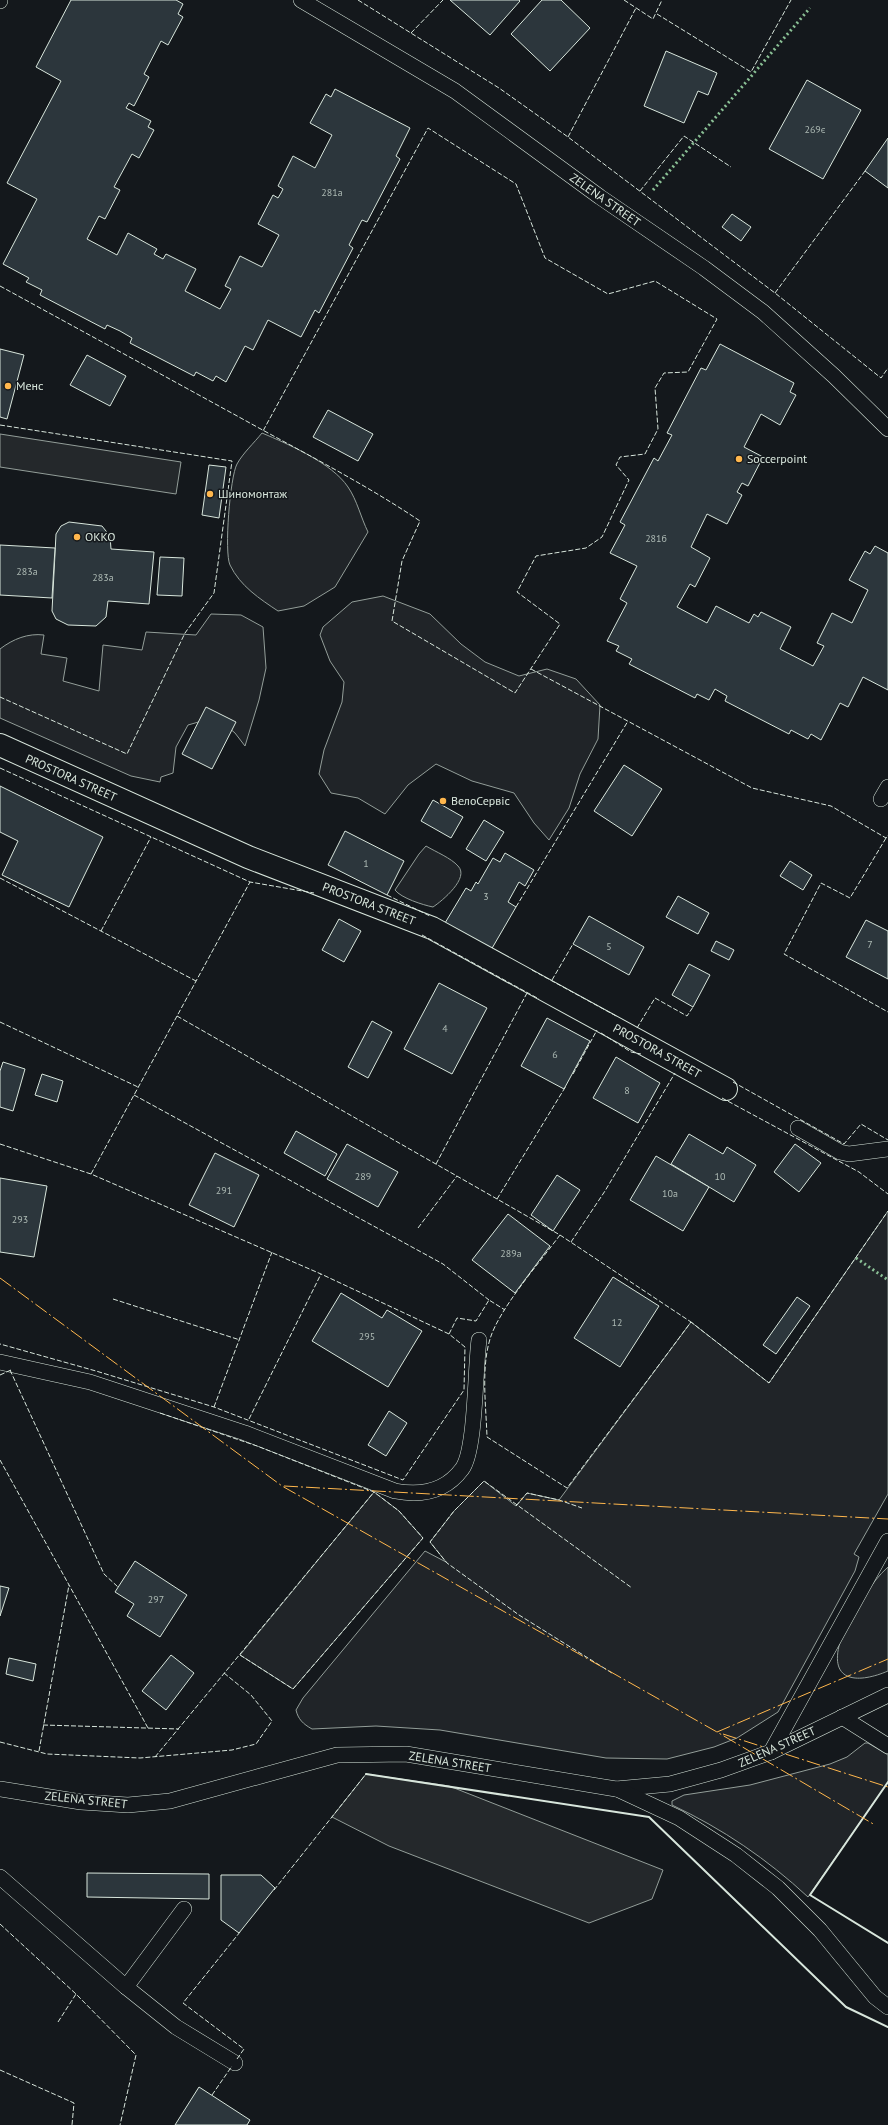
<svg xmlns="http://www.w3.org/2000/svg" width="888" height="2125" viewBox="0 0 888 2125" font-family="'PT Sans',sans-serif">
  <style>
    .green { fill: #202428; stroke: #939e99 }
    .parking { fill: #24282b; stroke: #939e99 }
    .building { fill: #2c363c; stroke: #d8e6dc }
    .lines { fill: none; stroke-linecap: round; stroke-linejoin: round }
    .service-casing { stroke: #d8e6dc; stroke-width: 16 }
    .minor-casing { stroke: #d8e6dc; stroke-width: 24 }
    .service { stroke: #14181c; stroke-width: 15 }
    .minor { stroke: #14181c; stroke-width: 22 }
    .hedge { stroke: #8ac095; stroke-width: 3; stroke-dasharray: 2 3; stroke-linecap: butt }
    .fence { stroke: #d8e6dc; stroke-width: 1; stroke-dasharray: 5 2; stroke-linecap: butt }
    .wall { stroke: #d8e6dc; stroke-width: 2 }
    .power { stroke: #ffb74d; stroke-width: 1; stroke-dasharray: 14 3 2 3; stroke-linecap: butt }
    .poi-dot { fill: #ffb74d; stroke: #14181c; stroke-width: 1.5 }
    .labels { text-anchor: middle; stroke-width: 3; stroke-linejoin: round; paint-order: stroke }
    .number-label { font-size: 10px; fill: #adbab4 }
    .street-label { font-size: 12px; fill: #d8e6dc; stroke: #14181c }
    .poi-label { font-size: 12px; fill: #d8e6dc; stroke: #14181c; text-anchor: start }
  </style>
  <rect width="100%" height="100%" fill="#14181c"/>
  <g class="green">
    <path d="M262,433C288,444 332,463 348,487C357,500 361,518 368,532L335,587L304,606L278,611C260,599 240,586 230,565C224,552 230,477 237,464C243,453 254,443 262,433Z"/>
    <path d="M383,596L430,614L461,644L485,662L519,676L547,669L576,679L600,705L598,739L580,774L569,808L549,840L534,823L514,793L472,781L436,764L408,785L385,814L358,798L331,793L319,774L324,750L342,702L344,682L330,661L320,635L323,627L352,602Z"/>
    <path d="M211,614L241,615L263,627L266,668L259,700L245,746L235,733L216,717L188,725L176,747L173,773L161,777L160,782L131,776L0,718V649C13,639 28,633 44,635L41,654L67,658L63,681L99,691L103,645L142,650L146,632L196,635Z"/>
    <path d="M426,846C436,852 451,858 458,866C470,878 442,901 433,907C423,905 401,898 395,890L419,854Z"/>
    <path d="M888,1211V1494L854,1554L859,1557L855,1571L778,1712L737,1738L714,1747L667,1759L606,1758L440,1730L376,1726L312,1729C303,1724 298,1719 296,1710L303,1698L425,1551L446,1562L430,1542L454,1511L484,1481L516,1506L527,1493L559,1500L691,1322L769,1383Z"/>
    <path d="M374,1492L399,1511L423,1538L293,1689L240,1655Z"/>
    <path d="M888,1567V1671C860,1683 828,1684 840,1642C841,1637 845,1631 848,1626C859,1605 870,1583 888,1567Z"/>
    <path d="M865,1743H868L888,1755V1782L808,1897C767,1859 723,1829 672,1805V1801L684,1795L750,1785L830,1764L847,1757Z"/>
  </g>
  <g class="parking">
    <path d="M0,434L181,462L176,494L0,467Z"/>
    <path d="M366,1774L449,1786L663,1870L652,1899L589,1923L389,1846L332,1817Z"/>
  </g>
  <g class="building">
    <path d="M71,0H176L183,4L178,14L183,17L168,45L161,41L144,74L149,77L134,106L129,103L126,108L151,121L148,127L154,130L139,158L132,154L114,187L120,190L105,219L99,216L87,239L117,255L128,233L157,249L154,254L163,259L166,254L196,269L185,291L220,309L231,289L225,286L240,256L262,267L279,235L258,224L273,195L278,198L281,193L283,189L278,186L293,156L315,168L332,135L310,123L326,94L331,97L335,89L410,128L396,156L400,159L367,222L362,220L349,245L353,248L319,313L315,310L301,337L268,320L253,350L245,346L226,382L216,376L213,381L196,372L194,376L130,343L132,338L120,331L107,325L105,329L40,295L42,290L26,282L29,278L3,264L37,199L7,183L61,81L36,67Z"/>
    <path d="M450,0H519L520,1L490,35Z"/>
    <path d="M542,0H561L590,28L550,71L511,34Z"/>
    <path d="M666,51L717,73L708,95L698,91L684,123L644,106Z"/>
    <path d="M807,80L861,110L823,179L769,149Z"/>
    <path d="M888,138V188L865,171Z"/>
    <path d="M732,214L751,227L741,241L722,227Z"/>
    <path d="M720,344L794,383L790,392L796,395L780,425L761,414L744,447L763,457L748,486L742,483L737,492L742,495L727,524L707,514L691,547L710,558L695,587L690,584L677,607L707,623L716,606L749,623L754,614L758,617L761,612L791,627L780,649L813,666L824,646L817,643L832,613L852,623L868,590L849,580L865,551L870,554L875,546L888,553V690L863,677L848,707L840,703L821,740L811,734L808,739L791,730L789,734L725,701L727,696L715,689L709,700L697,694L695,698L629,664L632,659L616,651L619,646L607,641L627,603L620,599L637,566L610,553L625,525L620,522L654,458L658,461L672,435L667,433L701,368L706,370Z"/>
    <path d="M0,349L24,355L7,419L0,417Z"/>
    <path d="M87,355L126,376L110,406L70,385Z"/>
    <path d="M328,410L373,434L358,461L313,437Z"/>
    <path d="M209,465L226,467L219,518L202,515Z"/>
    <path d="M69,522L102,526L110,536L111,549L154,552L149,604L108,601L106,617L96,626L68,625L56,619L52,611L56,534L61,526Z"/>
    <path d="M0,545L55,548L52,598L0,595Z"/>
    <path d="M160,557L184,558L182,596L157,595Z"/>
    <path d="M206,707L236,722L212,769L182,754Z"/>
    <path d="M624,765L662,789L632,836L594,811Z"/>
    <path d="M0,786L103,837L69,907L2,875L18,841L0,832Z"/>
    <path d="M433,800L463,817L451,838L421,821Z"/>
    <path d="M484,820L504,832L486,861L466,849Z"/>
    <path d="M345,831L404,861L387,895L328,865Z"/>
    <path d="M505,853L534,870L525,886L519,882L508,902L516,907L491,950L445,923L466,888L471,891L476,882L478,884L493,858L500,862Z"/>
    <path d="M790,861L812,875L803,890L780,876Z"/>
    <path d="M678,896L709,913L698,934L666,917Z"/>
    <path d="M589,916L644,947L629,975L573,944Z"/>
    <path d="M339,919L361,931L344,962L322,950Z"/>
    <path d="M866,920L888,931V979L846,957Z"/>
    <path d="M716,941L734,950L729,960L711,951Z"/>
    <path d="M689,964L710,975L693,1007L672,995Z"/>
    <path d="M439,983L487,1008L452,1074L404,1049Z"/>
    <path d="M547,1018L590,1041L564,1089L521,1066Z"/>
    <path d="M372,1021L392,1032L368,1078L348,1067Z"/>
    <path d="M616,1057L660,1083L638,1123L593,1098Z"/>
    <path d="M3,1062L25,1069L13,1111L0,1107V1071Z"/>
    <path d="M42,1074L63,1081L57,1102L35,1095Z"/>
    <path d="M296,1131L337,1154L325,1176L284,1153Z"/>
    <path d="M689,1134L723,1154L727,1147L756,1165L734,1202L671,1164Z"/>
    <path d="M347,1144L398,1172L378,1207L327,1179Z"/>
    <path d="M795,1144L821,1163L799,1192L774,1172Z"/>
    <path d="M215,1153L259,1175L234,1227L189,1205Z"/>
    <path d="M656,1156L709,1187L683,1231L630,1200Z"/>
    <path d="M557,1175L580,1190L553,1231L531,1215Z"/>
    <path d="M0,1178L47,1186L34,1257L0,1252Z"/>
    <path d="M508,1214L550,1246L515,1293L472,1260Z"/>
    <path d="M613,1277L659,1306L620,1367L574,1338Z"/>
    <path d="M341,1293L382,1318L387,1310L422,1331L388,1387L312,1341Z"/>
    <path d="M797,1297L810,1306L776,1354L763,1345Z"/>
    <path d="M389,1411L407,1423L386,1456L368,1445Z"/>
    <path d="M135,1561L187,1595L160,1637L127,1616L134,1604L115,1592Z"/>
    <path d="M0,1586L9,1588L0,1616Z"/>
    <path d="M171,1655L194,1673L166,1710L142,1691Z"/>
    <path d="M9,1658L36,1664L33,1681L6,1674Z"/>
    <path d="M87,1873L209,1874V1899L87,1897Z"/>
    <path d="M221,1875H261L275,1888L239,1933L221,1920Z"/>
    <path d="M199,2087L250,2120L247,2125H175Z"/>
  </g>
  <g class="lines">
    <g class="service-casing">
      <g id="service">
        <path d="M301,0L455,91L600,197L704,268L763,312L834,376L888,429"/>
        <path d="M0,1V0"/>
        <path d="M881,799L888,787"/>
        <path d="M798,1128L840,1152L849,1154L888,1149"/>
        <path d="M0,1362L90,1382L245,1433L395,1491C421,1496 445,1492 462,1469C476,1451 475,1368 479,1340"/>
        <path d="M842,1717L888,1746"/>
        <path d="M771,1752L888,1541"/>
        <path d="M0,1789L81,1802L128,1805L170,1801L337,1755L406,1754L616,1789L670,1784L721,1770L771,1752L888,1695"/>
        <path d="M617,1789L679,1818L736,1855L778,1888L820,1930L875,1997L888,2007"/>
        <path d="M0,1877L126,1987L176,2027L235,2063"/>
        <path d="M126,1987L184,1909"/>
      </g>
    </g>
    <g class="minor-casing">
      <path id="minor" d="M0,745L248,857L432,928L726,1089"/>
    </g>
    <use href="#service" class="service"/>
    <use href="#minor" class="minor"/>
    <g class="hedge">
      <path d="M653,190L810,8"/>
      <path d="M856,1258L888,1280"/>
    </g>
    <g class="fence">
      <path d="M358,0L499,88L568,137L775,293L881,378L888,368"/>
      <path d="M624,0L653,19L662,0"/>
      <path d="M657,14L751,72L791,0"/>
      <path d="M411,33L443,0"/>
      <path d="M568,137L636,8"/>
      <path d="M640,191L684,136L731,167"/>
      <path d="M0,286L239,417C300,451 362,482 420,521L402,561L392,621L515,693L560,624L517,592L536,556L586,548L602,537L629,480L616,465L620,457L645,454L658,429L655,388L664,373L688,372L717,319L655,281L608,294L545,258L516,184L428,128L263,431"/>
      <path d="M775,293L865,171"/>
      <path d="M0,425L232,461L214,593L185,633L127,754L0,697"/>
      <path d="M531,669L752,788L831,806L886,838L888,835"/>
      <path d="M0,768L250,882L314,893"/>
      <path d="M886,838L850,898L821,883L784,954L888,1012"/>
      <path d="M0,878L196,981"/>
      <path d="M387,895L430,916"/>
      <path d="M516,907L628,721"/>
      <path d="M101,931L151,837"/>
      <path d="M422,935L539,999"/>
      <path d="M532,970L618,1017"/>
      <path d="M552,980L573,944"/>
      <path d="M177,1016L560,1235L691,1322"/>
      <path d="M0,1022L138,1087"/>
      <path d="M637,1028L655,998L687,1016L693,1007"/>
      <path d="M601,1033L631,1052L641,1054"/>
      <path d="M573,1074L597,1030"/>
      <path d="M733,1082L844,1144L861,1124L888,1140"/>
      <path d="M134,1095L443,1264L489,1300"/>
      <path d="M722,1098L859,1172L888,1194"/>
      <path d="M0,1144L91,1174L321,1274L449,1334L465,1347L464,1390L403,1480L214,1407L96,1371L0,1344"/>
      <path d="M436,1164L527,993"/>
      <path d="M91,1174L250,882"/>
      <path d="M497,1199L566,1086"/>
      <path d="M418,1228L457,1176"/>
      <path d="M560,1235C540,1262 499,1309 490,1339C481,1369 486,1405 487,1437L567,1488L691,1322L769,1383L888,1211"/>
      <path d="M571,1242L605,1191L675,1073"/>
      <path d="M113,1299L240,1340"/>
      <path d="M449,1334L457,1318L476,1321L489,1300L505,1310"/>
      <path d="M10,1370L104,1574L118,1587"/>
      <path d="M0,1375L11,1370"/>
      <path d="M214,1407L272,1252"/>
      <path d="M160,1413L257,1446L374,1492L399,1511L423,1538L293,1689L240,1655"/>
      <path d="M249,1419L321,1274"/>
      <path d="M0,1460L148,1728"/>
      <path d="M516,1506L527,1493L559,1500L582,1508"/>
      <path d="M612,1673L519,1615L447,1563L430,1542L454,1511L484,1481L632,1588"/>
      <path d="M43,1725L179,1729"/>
      <path d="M0,1742L47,1754L140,1758L232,1750L256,1744L272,1721L251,1695L224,1673"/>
      <path d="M39,1751L69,1585"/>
      <path d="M155,1757L374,1492"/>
      <path d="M274,1890L366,1774"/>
      <path d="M0,1924L76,1994L136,2055L120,2125"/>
      <path d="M58,2022L76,1994"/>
      <path d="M237,2059L244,2049L183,2003L240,1932"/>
      <path d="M0,2070L74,2103L72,2125"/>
      <path d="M212,2095L232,2066"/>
    </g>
    <g class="wall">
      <path d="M366,1774L649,1817L846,2007L888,2027"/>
      <path d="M888,1782L810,1895L888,1943"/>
    </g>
    <g class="power">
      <path d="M0,1278L282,1486L717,1732L875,1825"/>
      <path d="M284,1486L888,1519"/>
      <path d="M717,1732L888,1659"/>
      <path d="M723,1734L888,1787"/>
    </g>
  </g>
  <g class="poi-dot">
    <circle cx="8" cy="386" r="4"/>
    <circle cx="739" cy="459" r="4"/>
    <circle cx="210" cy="494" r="4"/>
    <circle cx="77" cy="537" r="4"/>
    <circle cx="443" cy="801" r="4"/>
  </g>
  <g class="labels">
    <g class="number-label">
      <text x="815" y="133">269є</text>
      <text x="332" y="196">281а</text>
      <text x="656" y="542">281б</text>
      <text x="27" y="575">283а</text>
      <text x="103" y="581">283а</text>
      <text x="366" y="867">1</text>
      <text x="486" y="900">3</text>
      <text x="870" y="948">7</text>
      <text x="609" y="950">5</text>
      <text x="445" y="1032">4</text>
      <text x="555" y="1058">6</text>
      <text x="627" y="1094">8</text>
      <text x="363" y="1180">289</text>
      <text x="720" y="1180">10</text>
      <text x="224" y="1194">291</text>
      <text x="670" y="1197">10а</text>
      <text x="20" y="1223">293</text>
      <text x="511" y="1257">289а</text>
      <text x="617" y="1326">12</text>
      <text x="367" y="1340">295</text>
      <text x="156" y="1603">297</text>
    </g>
    <g class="street-label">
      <text transform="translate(605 200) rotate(35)" y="4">ZELENA STREET</text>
      <text transform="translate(71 778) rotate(24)" y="4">PROSTORA STREET</text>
      <text transform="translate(369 904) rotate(21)" y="4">PROSTORA STREET</text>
      <text transform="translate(657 1051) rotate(29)" y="4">PROSTORA STREET</text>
      <text transform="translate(777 1747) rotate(-24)" y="4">ZELENA STREET</text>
      <text transform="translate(450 1762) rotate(9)" y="4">ZELENA STREET</text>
      <text transform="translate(86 1800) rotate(6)" y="4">ZELENA STREET</text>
    </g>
    <g class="poi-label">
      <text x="16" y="390">Менс</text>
      <text x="747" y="463">Soccerpoint</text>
      <text x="218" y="498">Шиномонтаж</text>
      <text x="85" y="541">OKKO</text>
      <text x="451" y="805">ВелоСервіс</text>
    </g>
  </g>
</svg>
